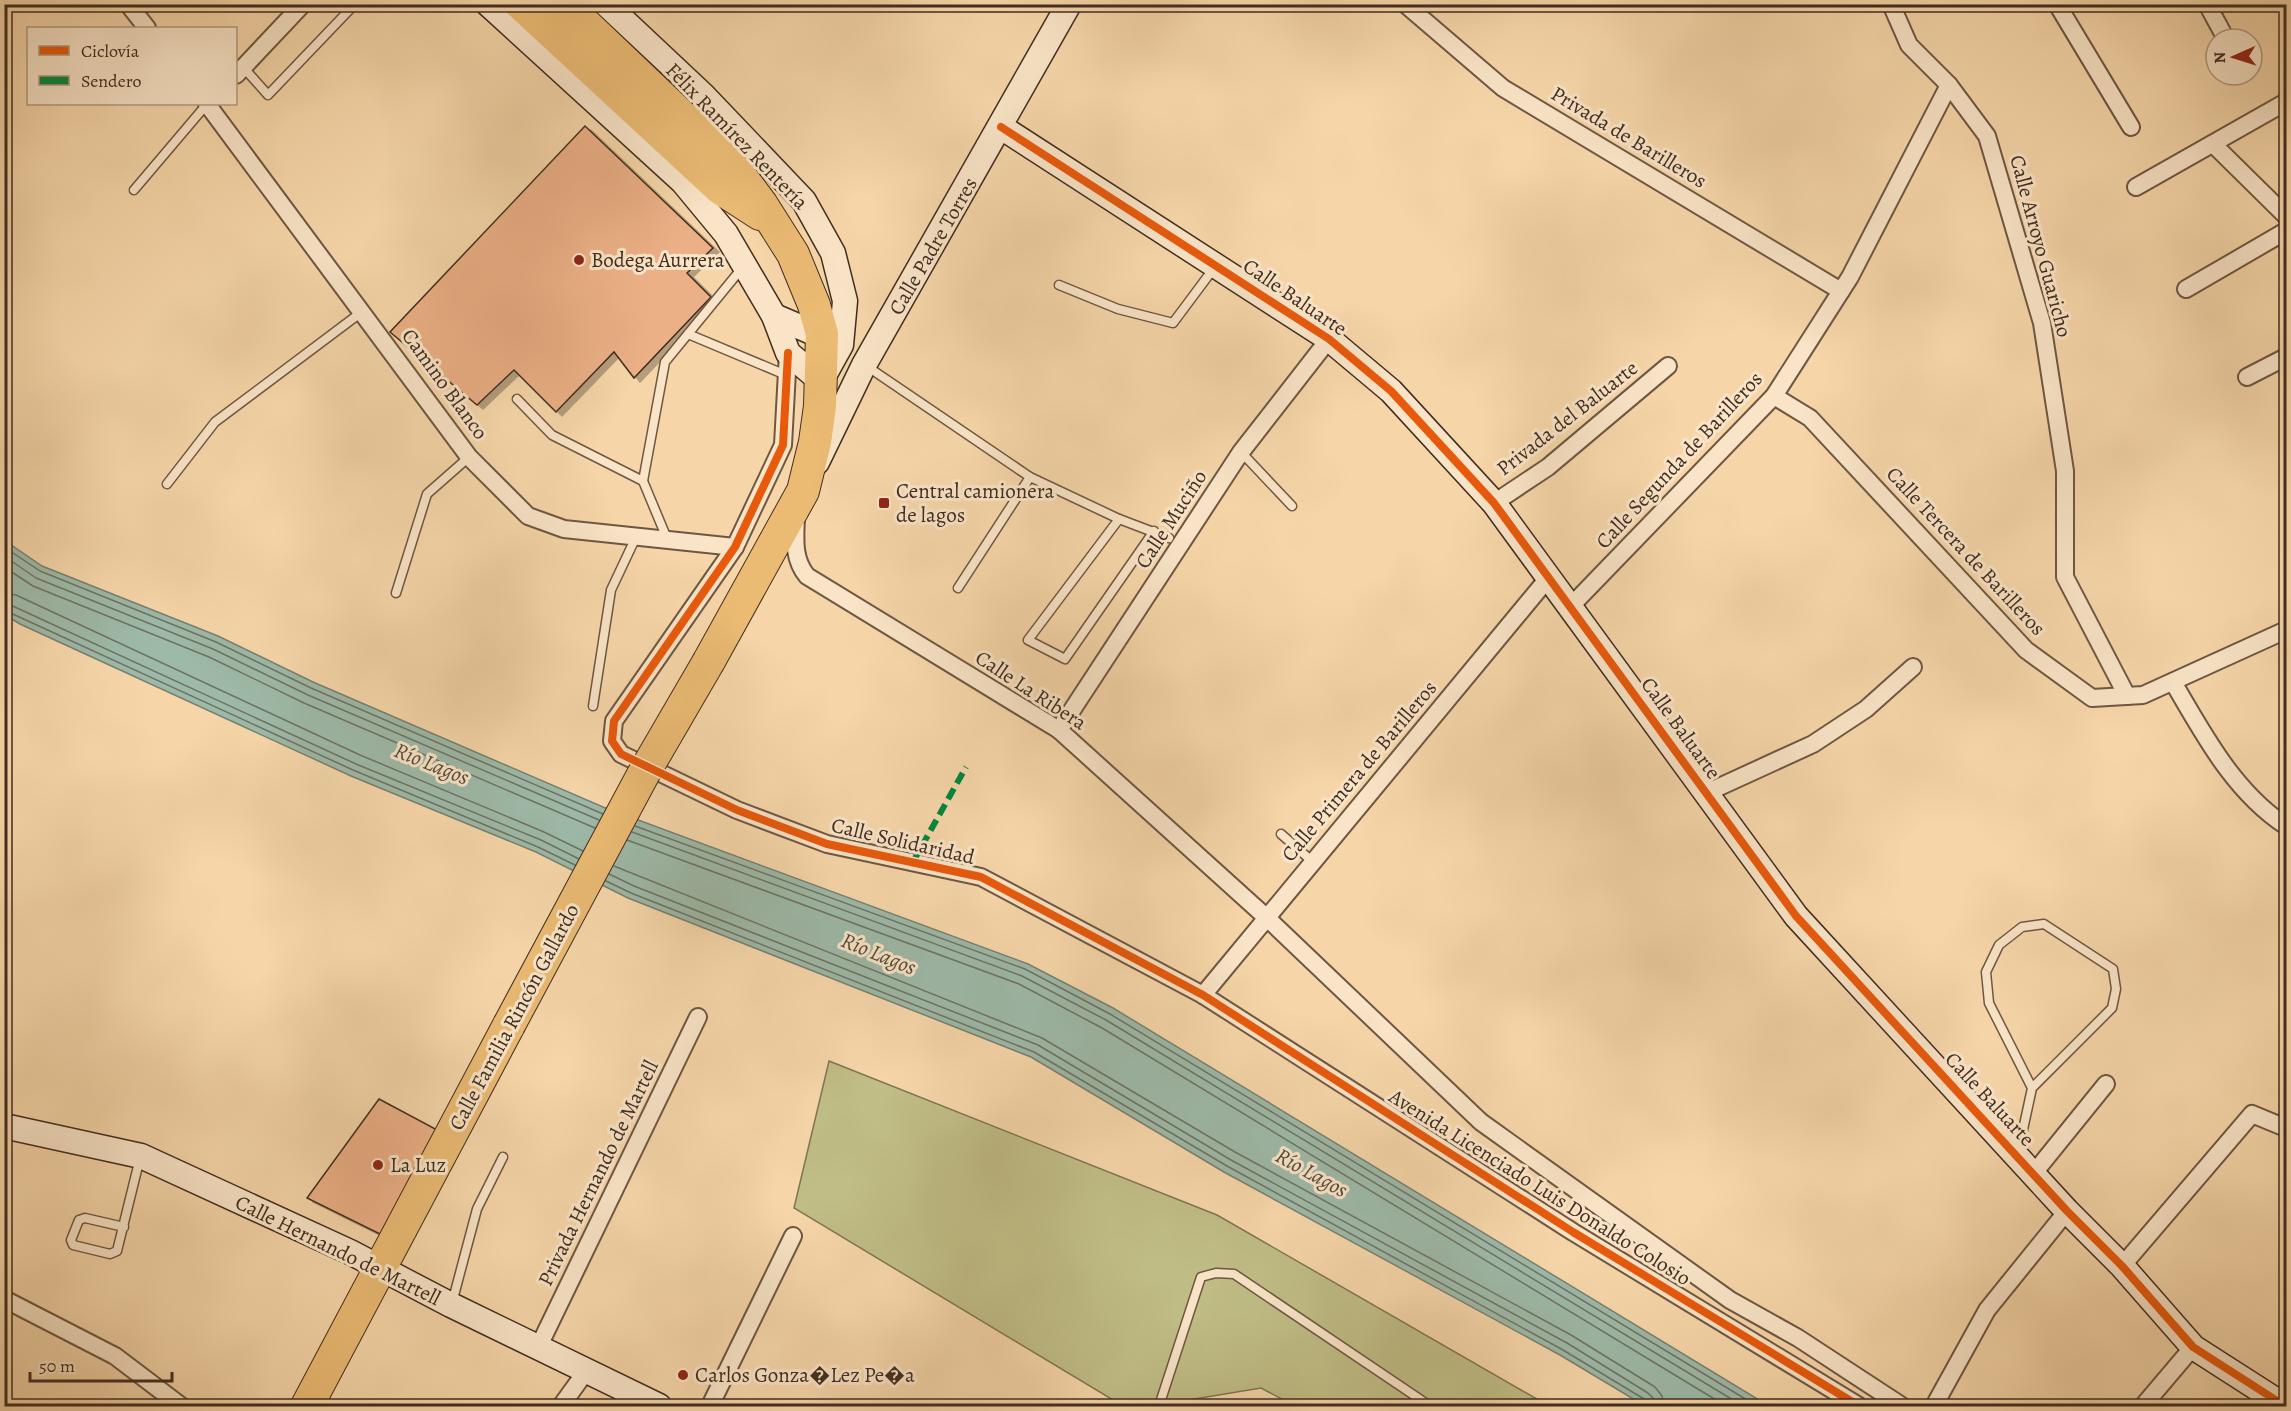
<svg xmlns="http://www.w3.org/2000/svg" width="2291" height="1411" viewBox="0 0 2291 1411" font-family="Alegreya,serif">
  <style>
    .green { fill: #c0bd86; stroke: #807553; stroke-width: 1.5 }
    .water { fill: #9db9a8; stroke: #788172; stroke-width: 1.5 }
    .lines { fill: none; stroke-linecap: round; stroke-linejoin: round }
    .shore { stroke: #6e7364; stroke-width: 1.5 }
    .building { fill: #ecb086; stroke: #402d20; stroke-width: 1.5; filter: url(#shadow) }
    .lane-casing { stroke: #6e5742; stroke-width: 11 }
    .street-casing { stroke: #6e5742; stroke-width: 20 }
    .secondary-casing { stroke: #402d20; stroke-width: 27 }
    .highway-casing { stroke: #402d20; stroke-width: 34 }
    .lane { stroke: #f9e4c7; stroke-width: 8 }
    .street { stroke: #f9e4c7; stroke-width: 16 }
    .secondary { stroke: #f9e4c7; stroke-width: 24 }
    .highway { stroke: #ebbb74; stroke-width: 32 }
    .highway-bridge-casing { stroke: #402d20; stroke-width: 34; stroke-linecap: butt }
    .highway-bridge { stroke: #ebbb74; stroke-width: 32 }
    .quiet { stroke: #00873e; stroke-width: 6; stroke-dasharray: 12 6; stroke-linecap: butt }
    .cycleway-casing { stroke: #f9e4c7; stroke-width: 11 }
    .cycleway { stroke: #e8590c; stroke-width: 8 }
    .poi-dot { fill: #8f2418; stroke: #f9e4c7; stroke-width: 2 }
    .labels { text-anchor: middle; stroke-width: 6; stroke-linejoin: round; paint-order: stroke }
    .street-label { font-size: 21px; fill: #402d20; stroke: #f9e4c7 }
    .poi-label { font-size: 21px; fill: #402d20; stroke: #f9e4c7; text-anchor: start }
    .water-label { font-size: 22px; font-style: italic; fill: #53493b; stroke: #f9e4c7 }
  </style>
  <defs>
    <filter id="shadow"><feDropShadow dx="6" dy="4" stdDeviation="0" flood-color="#0004"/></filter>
  </defs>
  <rect width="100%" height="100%" fill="#f6d6a9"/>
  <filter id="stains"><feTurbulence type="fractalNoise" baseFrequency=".00333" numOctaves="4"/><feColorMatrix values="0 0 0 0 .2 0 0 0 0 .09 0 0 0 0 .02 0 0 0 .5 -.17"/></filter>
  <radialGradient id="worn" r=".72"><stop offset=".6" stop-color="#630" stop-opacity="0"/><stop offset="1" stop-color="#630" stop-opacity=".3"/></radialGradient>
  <path class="green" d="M829,1061L1217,1215L1549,1406H1295L1261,1388L1152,1406H1123L794,1208Z"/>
  <path class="water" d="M4,540L42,566L218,636L313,682L603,807L1028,964L1113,1008L1769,1406H1645L1560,1355L1224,1172L1031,1057L628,898L536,852L351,776L20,624L5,615Z"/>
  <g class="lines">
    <g class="shore">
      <path d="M4,547L40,571L216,642L311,688L603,814"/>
      <path d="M4,556L36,578L213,649L308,695L599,820"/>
      <path d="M4,567L33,586L209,657L304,703L595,828"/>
      <path d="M4,593L16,595L360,755L544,832L583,851"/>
      <path d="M4,602L356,764L541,840L579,859"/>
      <path d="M4,610L353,770L538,847L575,865"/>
      <path d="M635,826L1025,969L1110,1014L1757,1406"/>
      <path d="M632,832L1022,976L1106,1020L1743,1406"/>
      <path d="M627,840L1019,984L1102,1028L1726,1406"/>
      <path d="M614,866L1042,1038L1235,1152L1571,1335L1655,1387L1662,1396L1663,1406"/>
      <path d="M609,874L634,886L1038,1045L1231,1160L1567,1343L1648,1393L1653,1398L1654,1406"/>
      <path d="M606,881L631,893L1034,1052L1227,1166L1563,1350L1644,1399L1647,1406"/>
    </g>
  </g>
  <g class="building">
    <path d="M585,126L713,248L687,273L711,297L634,378L614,352L556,412L514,370L477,405L390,332Z"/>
    <path d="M379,1099L441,1132L386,1237L307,1198Z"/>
  </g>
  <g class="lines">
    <g class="lane-casing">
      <g id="lane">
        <path d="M243,67L268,95L355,4"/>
        <path d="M134,190L207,104"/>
        <path d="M1059,285L1118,309L1173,323L1214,268"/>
        <path d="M688,334L786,375"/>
        <path d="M865,365L1030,477L1119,519"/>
        <path d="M517,399L552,435L643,481L668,541"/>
        <path d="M1241,452L1292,506"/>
        <path d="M643,481L665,362L742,268"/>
        <path d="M167,484L215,422L363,311"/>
        <path d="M1154,531L1065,659L1028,640L1119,519L1169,538"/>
        <path d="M958,588L1030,477"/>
        <path d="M396,593L427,494L469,457"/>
        <path d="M593,706L611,590L636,537"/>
        <path d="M1281,834L1313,862"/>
        <path d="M2018,1153L2032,1088L1989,1003L1986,972L1999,945L2022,927L2044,924L2113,969L2116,989L2112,1008L2032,1088"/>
        <path d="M124,1227L85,1218L79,1220L71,1240L73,1245L110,1254L117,1251L140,1158"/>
        <path d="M452,1303L477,1209L503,1157"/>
        <path d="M1159,1406L1201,1277L1216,1273L1234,1274L1430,1406"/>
      </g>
    </g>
    <g class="street-casing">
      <g id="street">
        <path d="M128,4L147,28"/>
        <path d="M1405,4L1503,88L1841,291"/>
        <path d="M1891,4L1909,45L1949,85L1987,136L2042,323L2065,471V577L2127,696"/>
        <path d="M2057,4L2131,127"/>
        <path d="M2207,4L2226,39"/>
        <path d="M236,75L303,4"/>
        <path d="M207,104L469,457L528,516L564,529L735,547"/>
        <path d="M2214,145L2286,216"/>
        <path d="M2136,187L2286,102"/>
        <path d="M2186,289L2286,231"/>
        <path d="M788,353L783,445L735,547L614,721L612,741L621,754L737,810L827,844L981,877L1203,995L1573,1232L1859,1406"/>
        <path d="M2247,377L2286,357"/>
        <path d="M1774,396L1810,418L2026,650L2092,698L2143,695L2286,630"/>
        <path d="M1494,503L1548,467L1668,366"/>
        <path d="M796,517C795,539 793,559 807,576L1059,730L1267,918L1481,1122L1730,1300L1798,1338L1902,1406"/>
        <path d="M1571,606L1774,396L1850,277L1949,85"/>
        <path d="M2173,682C2204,735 2234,792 2286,826"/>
        <path d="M1059,730L1241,452L1329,339"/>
        <path d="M1706,793L1813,744L1866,709L1913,667"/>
        <path d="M1203,995L1549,577"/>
        <path d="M2034,1173L2106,1084"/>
        <path d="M2122,1266L2252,1114L2286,1128"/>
        <path d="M4,1299L115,1356L181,1406"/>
        <path d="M538,1348L698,1017"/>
        <path d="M561,1406L587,1370"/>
        <path d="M710,1406L793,1236"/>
        <path d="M1934,1406L1987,1310L2067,1211"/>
        <path d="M2143,1406L2193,1347"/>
      </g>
    </g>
    <g class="secondary-casing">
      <g id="secondary">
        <path d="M488,4L683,182L726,234L774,316L788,353L821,381L841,345L845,301L833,253L804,201L703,95L606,4"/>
        <path d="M1001,127L1329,339L1391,391L1494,503L1796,916L2067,1211L2122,1266L2193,1347L2285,1406"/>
        <path d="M774,316L833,341"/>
        <path d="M817,462L864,365L1069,4"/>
        <path d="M4,1126L141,1156L350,1252L451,1305L659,1406"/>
      </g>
    </g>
    <g class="highway-casing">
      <g id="highway">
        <path d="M521,4L720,188L760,214"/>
        <path d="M564,4L730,162L762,205L793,254L814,305L822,334L820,406L815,442L803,491L709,661"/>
        <path d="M307,1406L509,1025"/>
      </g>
    </g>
    <use href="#lane" class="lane"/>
    <use href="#street" class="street"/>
    <use href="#secondary" class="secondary"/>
    <use href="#highway" class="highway"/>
    <g class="highway-bridge-casing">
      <path id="highway-bridge" d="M509,1025L645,771L709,661"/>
    </g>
    <use href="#highway-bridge" class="highway-bridge"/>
    <path class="quiet" d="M913,862L966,767"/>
    <g class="cycleway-casing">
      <g id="cycleway">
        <path d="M1001,127L1329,339L1391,391L1494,503L1796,916L2067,1211L2122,1266L2193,1347L2285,1406"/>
        <path d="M788,353L783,445L735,547L614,721L612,741L621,754L737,810L827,844L981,877L1203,995L1573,1232L1859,1406"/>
      </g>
    </g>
    <use href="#cycleway" class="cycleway"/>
  </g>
  <g class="poi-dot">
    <circle cx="579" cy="260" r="6"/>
    <rect x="878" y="497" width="12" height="12" rx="3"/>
    <circle cx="378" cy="1165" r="6"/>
    <circle cx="683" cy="1375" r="6"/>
  </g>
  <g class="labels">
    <g class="street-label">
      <text transform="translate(737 136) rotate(46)" y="7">Félix Ramírez Rentería</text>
      <text transform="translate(1629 137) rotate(31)" y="7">Privada de Barilleros</text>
      <text transform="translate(933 246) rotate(-60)" y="7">Calle Padre Torres</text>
      <text transform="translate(2041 246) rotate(75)" y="7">Calle Arroyo Guaricho</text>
      <text transform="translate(1295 297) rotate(34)" y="7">Calle Baluarte</text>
      <text transform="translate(445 384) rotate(54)" y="7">Camino Blanco</text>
      <text transform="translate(1567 418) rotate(-38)" y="7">Privada del Baluarte</text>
      <text transform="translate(1679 460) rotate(-47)" y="7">Calle Segunda de Barilleros</text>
      <text transform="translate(1171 519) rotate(-57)" y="7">Calle Muciño</text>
      <text transform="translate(1966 551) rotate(47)" y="7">Calle Tercera de Barilleros</text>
      <text transform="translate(1031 690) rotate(33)" y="7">Calle La Ribera</text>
      <text transform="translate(1681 728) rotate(54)" y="7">Calle Baluarte</text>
      <text transform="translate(1359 771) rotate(-50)" y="7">Calle Primera de Barilleros</text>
      <text transform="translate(903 841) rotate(13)" y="7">Calle Solidaridad</text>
      <text transform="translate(514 1017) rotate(-62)" y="7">Calle Familia Rincón Gallardo</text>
      <text transform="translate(1990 1099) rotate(47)" y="7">Calle Baluarte</text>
      <text transform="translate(598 1173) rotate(-64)" y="7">Privada Hernando de Martell</text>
      <text transform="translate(1540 1187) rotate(32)" y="7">Avenida Licenciado Luis Donaldo Colosio</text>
      <text transform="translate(338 1250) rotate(26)" y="7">Calle Hernando de Martell</text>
    </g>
    <g class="poi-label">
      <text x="591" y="267">Bodega Aurrera</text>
      <text x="896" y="498">Central camionera<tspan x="896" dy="24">de lagos</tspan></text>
      <text x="390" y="1172">La Luz</text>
      <text x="695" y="1382">Carlos Gonza�Lez Pe�a</text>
    </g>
    <g class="water-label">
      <text transform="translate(432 763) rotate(22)" y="8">Río Lagos</text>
      <text transform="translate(879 953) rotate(22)" y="8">Río Lagos</text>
      <text transform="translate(1312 1172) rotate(29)" y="8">Río Lagos</text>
    </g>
  </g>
  <rect width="2291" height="1411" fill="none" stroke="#f6d6a9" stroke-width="24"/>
  <rect x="6" y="6" width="2279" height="1399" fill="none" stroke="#402d20" stroke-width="3"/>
  <rect x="12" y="12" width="2267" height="1387" fill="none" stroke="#402d20" stroke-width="1.5"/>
  <rect x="27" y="27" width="210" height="78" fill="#f9e4c7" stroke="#af9b84" stroke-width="1.5"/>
  <rect x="39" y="46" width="30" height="9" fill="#e8590c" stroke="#af9b84" stroke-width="1.5"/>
  <text x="81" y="57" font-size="18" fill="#402d20">Ciclovía</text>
  <rect x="39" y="76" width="30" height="9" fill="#00873e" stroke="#af9b84" stroke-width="1.5"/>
  <text x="81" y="87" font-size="18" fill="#402d20">Sendero</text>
  <g transform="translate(2234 57) rotate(267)"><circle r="28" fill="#f9e4c7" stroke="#af9b84" stroke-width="1.5"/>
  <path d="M0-4.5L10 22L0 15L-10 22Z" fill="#8f2418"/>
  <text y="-9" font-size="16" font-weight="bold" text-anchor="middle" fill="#402d20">N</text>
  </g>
  <path d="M30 1372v9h142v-9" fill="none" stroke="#402d20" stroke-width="3"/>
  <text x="39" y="1372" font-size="18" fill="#402d20" stroke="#f9e4c7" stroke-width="4.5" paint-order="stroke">50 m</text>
  <rect width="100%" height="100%" filter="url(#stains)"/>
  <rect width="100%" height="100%" fill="url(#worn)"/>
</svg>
